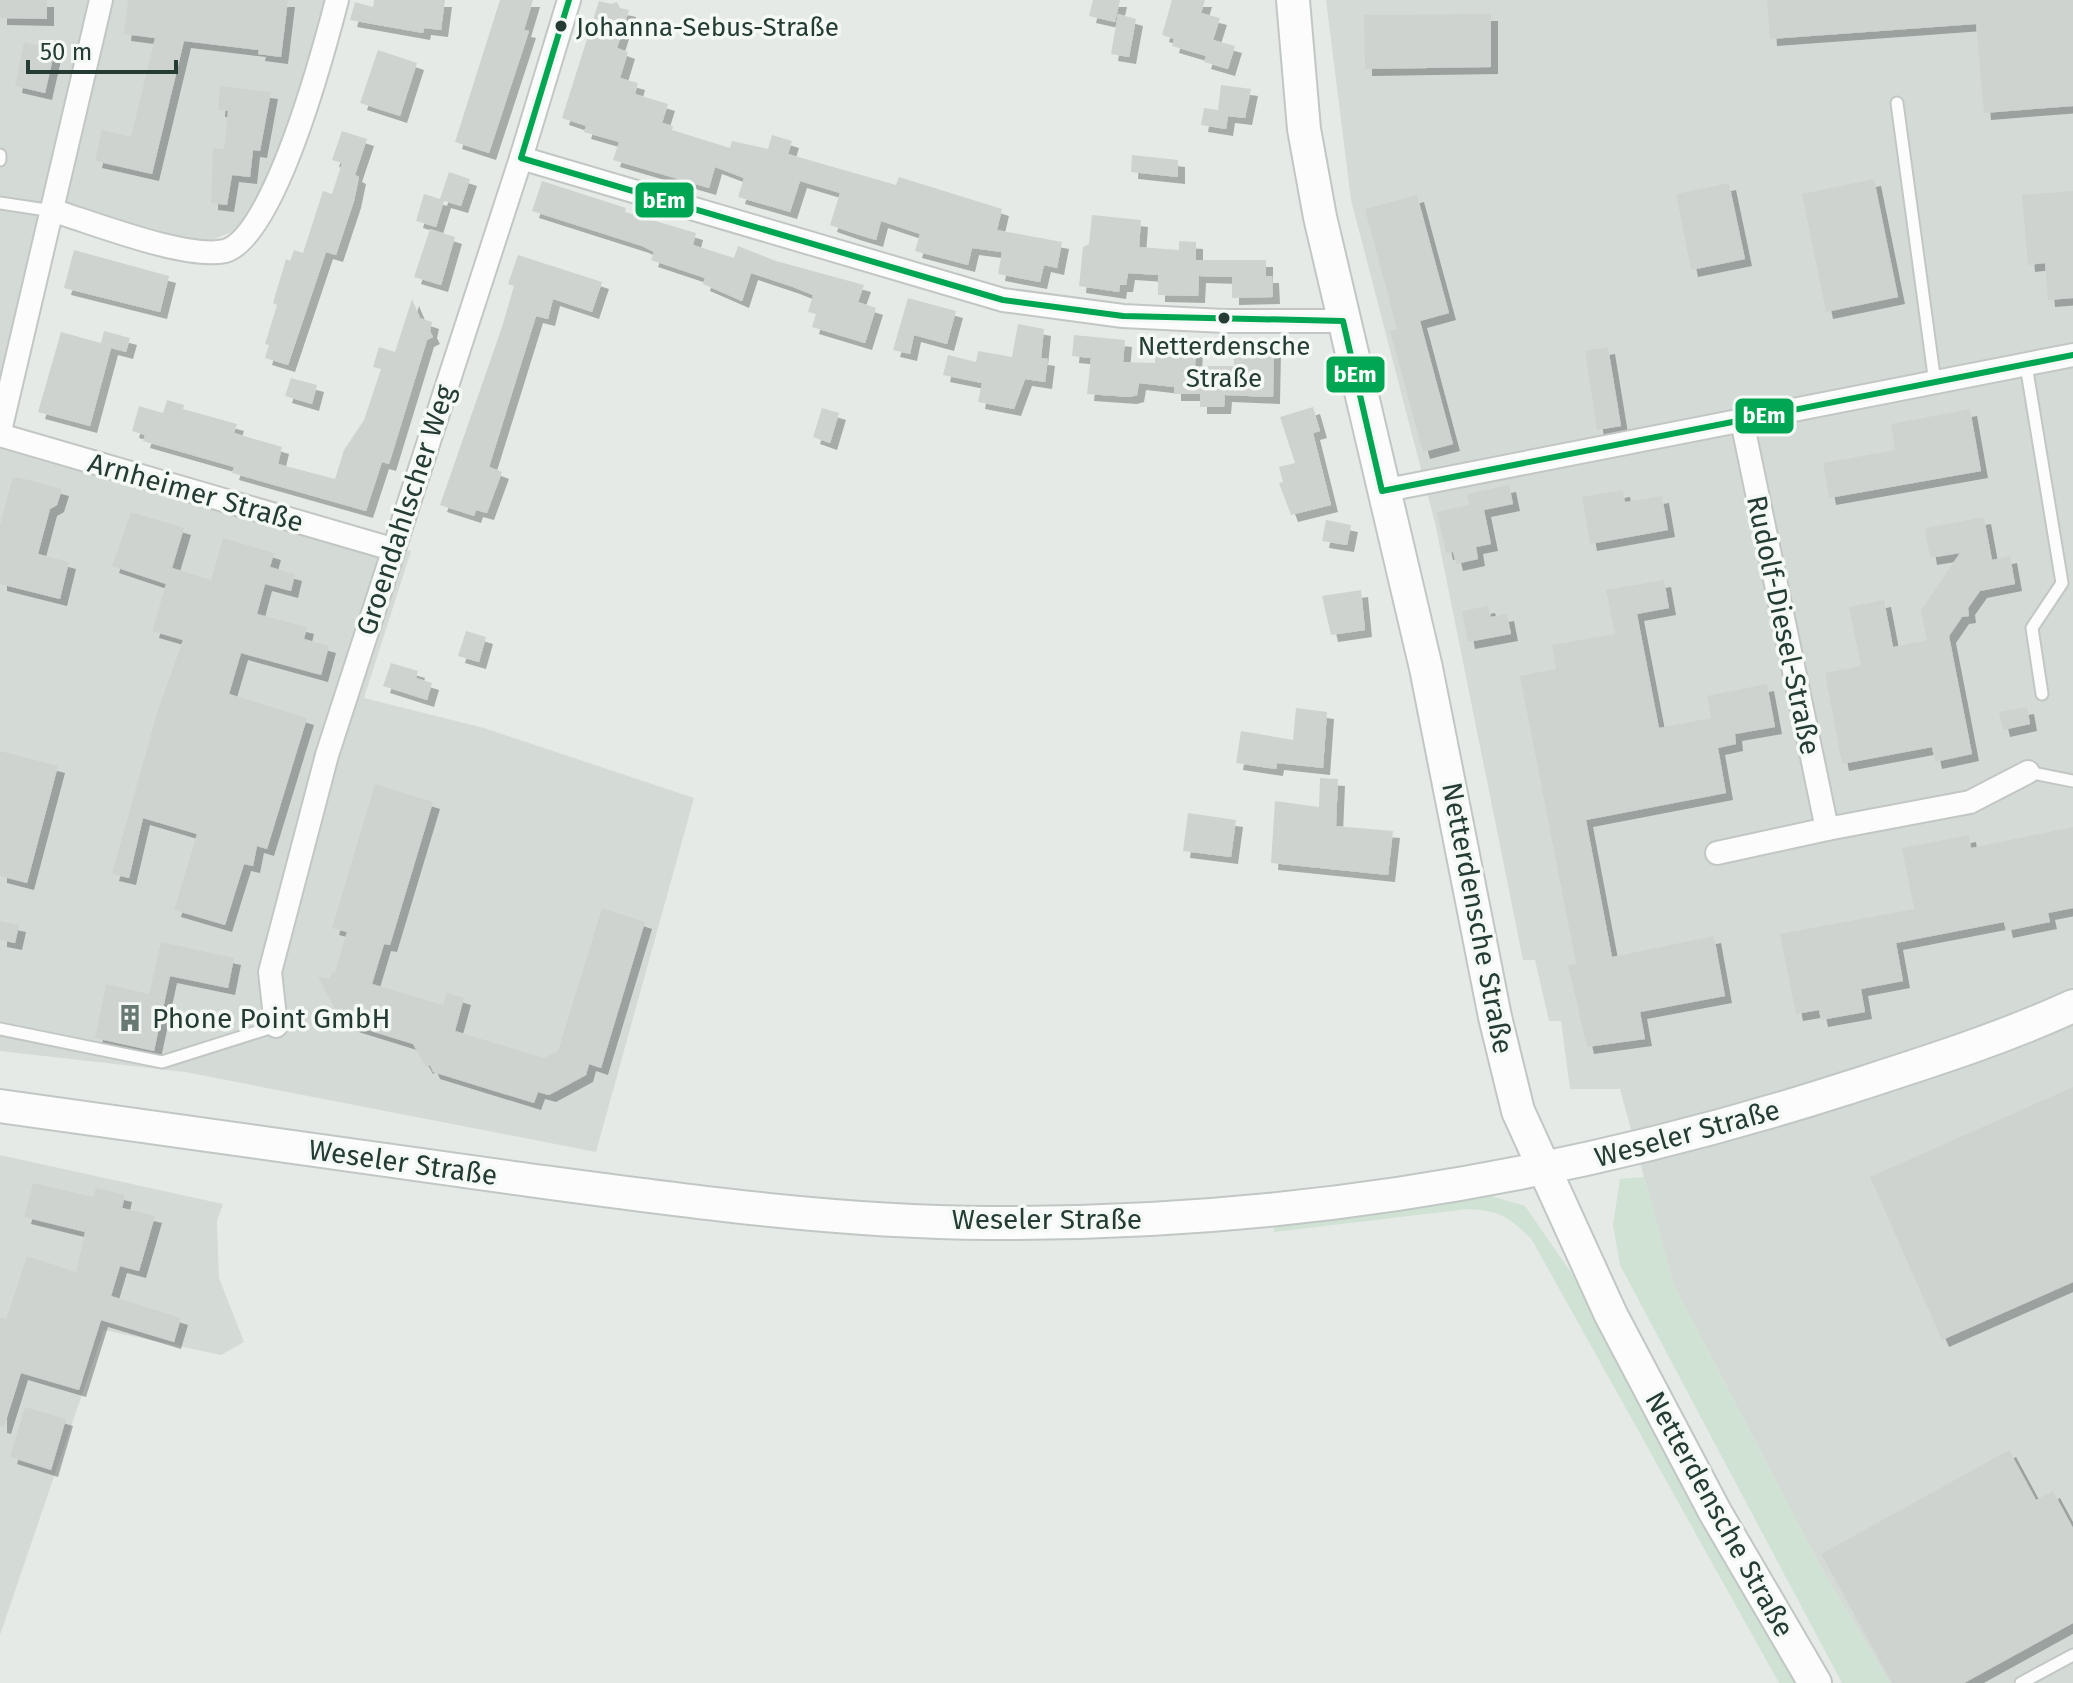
<svg xmlns="http://www.w3.org/2000/svg" width="2073" height="1683" viewBox="0 0 2073 1683" font-family="'Fira Sans',sans-serif">
  <style>
    .built { fill: #d4dbd7 }
    .green { fill: #d0e2d4 }
    .building { fill: #ced3d0; filter: url(#shadow) }
    .lines { fill: none; stroke-linecap: round; stroke-linejoin: round }
    .lane-casing { stroke: #c2c7c4; stroke-width: 15 }
    .street-casing { stroke: #c2c7c4; stroke-width: 26 }
    .secondary-casing { stroke: #c1c7c4; stroke-width: 36 }
    .lane { stroke: #fbfcfb; stroke-width: 11 }
    .street { stroke: #fbfcfb; stroke-width: 22 }
    .secondary { stroke: #fbfcfb; stroke-width: 32 }
    .bus-1-casing { stroke: #f4f9f6; stroke-width: 12 }
    .bus-1 { stroke: #00a651; stroke-width: 6 }
    .bus-dot { fill: #243c34; stroke: #f4f9f6; stroke-width: 3 }
    .labels { text-anchor: middle; stroke-width: 7; stroke-linejoin: round; paint-order: stroke }
    .bus-label { font-size: 26px; fill: #243c34; stroke: #f4f9f6; text-anchor: start }
    .street-label { font-size: 28px; fill: #243c34; stroke: #f4f9f6 }
    .poi-label { font-size: 28px; fill: #243c34; stroke: #f4f9f6; text-anchor: start }
    .line-badge { stroke: #f4f9f6; stroke-width: 3 }
    .badge-label { font-size: 22px; text-anchor: middle; font-weight: bold; fill: #fff }
  </style>
  <defs>
    <filter id="shadow"><feDropShadow dx="7" dy="7" stdDeviation="0" flood-color="#0004"/></filter>
  </defs>
  <rect width="100%" height="100%" fill="#e5eae7"/>
  <g class="built">
    <path d="M0,0H331L323,34L251,224L207,242L58,220L8,435L411,551L364,698L484,728L694,798L596,1152L185,1072L0,1051Z"/>
    <path d="M1326,0H2073V1683H1890L1821,1568L1673,1284L1620,1089H1570L1561,1021H1549L1535,960H1523L1435,523L1351,200Z"/>
    <path d="M0,1155L223,1204L217,1221L219,1278L244,1342L221,1355L104,1330L0,1635Z"/>
  </g>
  <g class="green">
    <path d="M1644,1177L1673,1284L1821,1568L1890,1683H1842L1620,1265L1613,1225L1620,1179Z"/>
    <path d="M1488,1195L1525,1206L1581,1287L1799,1683H1779L1532,1240C1509,1217 1502,1211 1468,1209L1274,1232L1275,1223Z"/>
  </g>
  <g class="building">
    <path d="M0,0H47V19L0,18Z"/>
    <path d="M128,0H288L281,57L258,54L259,50L184,41L152,174L95,161L102,130L131,137L155,38L124,34Z"/>
    <path d="M374,0H445L441,30L424,28L423,33L350,20L355,2L373,7Z"/>
    <path d="M500,0H533L524,30L529,31L489,153L455,142Z"/>
    <path d="M1093,0H1120L1115,22L1089,16Z"/>
    <path d="M1172,0H1205L1201,13L1220,18L1213,40L1235,46L1228,69L1204,62L1206,56L1172,46L1174,39L1162,35Z"/>
    <path d="M1767,0H2073V106L1984,113L1976,24L1770,39Z"/>
    <path d="M599,1L611,4L617,2L620,8L629,10L617,48L628,52L620,78L638,83L635,94L668,104L662,123L673,126L672,130L730,148L732,141L768,149L772,135L792,141L788,154L896,185L899,177L1002,209L997,230L1062,242L1057,268L1044,265L1040,282L998,274L1002,252L972,248L968,265L915,251L920,234L881,221L876,240L853,233L830,225L840,193L800,181L790,212L738,197L744,178L715,167L709,188L613,160L619,142L584,132L586,126L562,118Z"/>
    <path d="M1118,14L1136,19L1129,57L1111,54Z"/>
    <path d="M1491,14V67L1365,69L1364,15Z"/>
    <path d="M24,42L55,49L45,93L15,86Z"/>
    <path d="M378,50L417,63L400,116L360,103Z"/>
    <path d="M1221,85L1251,89L1245,118L1228,116L1226,129L1201,125L1204,108L1218,110Z"/>
    <path d="M220,86L271,92L260,151L253,150L250,177L232,175L227,205L211,203L213,148L224,149L228,111L218,110Z"/>
    <path d="M342,131L367,139L355,175L359,177L354,201L336,255L326,252L288,365L265,358L269,345L265,344L277,305L273,303L286,259L290,261L294,250L303,253L323,191L332,194L342,163L332,160Z"/>
    <path d="M1132,155L1178,160V177L1131,172Z"/>
    <path d="M449,172L470,179L461,206L444,201L436,227L416,221L424,194L440,199Z"/>
    <path d="M1874,179L1898,297L1826,312L1802,194Z"/>
    <path d="M542,181L626,208L625,212L696,233L693,245L734,258L738,246L776,261L864,285L858,302L876,308L865,343L812,327L816,314L808,312L813,295L793,287L751,273L742,301L703,284L705,278L651,260L654,252L642,246L532,211Z"/>
    <path d="M1729,183L1745,259L1691,270L1676,194Z"/>
    <path d="M2073,191V298L2048,300L2045,263L2028,265L2022,195Z"/>
    <path d="M1417,195L1449,313L1420,321L1453,444L1423,452L1390,331L1397,329L1365,209Z"/>
    <path d="M1092,215L1141,220L1139,247L1179,250V241L1196,242V260H1266V276H1272L1273,297L1232,298V277L1199,276L1198,296L1158,295V275L1128,273L1126,285H1120L1119,292L1079,286L1083,247L1089,244Z"/>
    <path d="M430,229L455,237L441,285L414,277Z"/>
    <path d="M74,250L169,276L160,312L64,288Z"/>
    <path d="M518,255L602,282L592,312L553,299L548,319L536,316L489,467L502,472L487,513L476,510L474,516L440,505L502,327L514,286L508,284Z"/>
    <path d="M908,298L956,311L947,344L914,335L910,354L893,350Z"/>
    <path d="M412,299L420,318L432,322L430,331L433,337L427,340L389,464L382,462L366,511L232,473L234,467L143,441L145,435L132,431L139,406L163,413L167,400L184,405L183,409L237,424L234,433L282,447L278,464L335,479L344,450L364,420L381,369L373,367L379,347L395,352Z"/>
    <path d="M1018,324L1044,329L1041,358L1048,359L1045,382L1025,379L1014,409L978,402L982,383L943,375L948,355L976,362L978,351L1012,357Z"/>
    <path d="M104,331L130,338L126,352L111,348L90,426L38,412L61,332L101,343Z"/>
    <path d="M1074,335L1125,340L1123,362L1155,363L1156,343L1196,344L1195,366H1234L1233,345L1274,344L1273,397L1225,395L1224,407H1200V394H1174V387L1139,383L1137,395L1130,397L1087,394L1091,358L1072,356Z"/>
    <path d="M1608,347L1621,426L1597,430L1585,351Z"/>
    <path d="M291,378L317,385L312,404L285,396Z"/>
    <path d="M1313,407L1320,431L1313,433L1331,505L1291,515L1279,483L1283,482L1279,467L1295,463L1280,417Z"/>
    <path d="M822,408L839,413L830,443L813,437Z"/>
    <path d="M1970,409L1981,471L1829,498L1823,463L1895,450L1891,424Z"/>
    <path d="M17,477L62,489L57,505L50,509L38,554L69,562L60,599L0,584V525L12,480Z"/>
    <path d="M1509,485L1513,504L1484,510L1491,544L1476,547L1478,559L1456,564L1453,552L1446,553L1437,512L1469,505L1467,494Z"/>
    <path d="M1623,490L1625,502L1662,496L1668,530L1590,544L1582,497Z"/>
    <path d="M131,512L184,528L172,568L211,580L223,538L274,553L270,567L295,574L291,591L265,584L257,614L307,627L304,639L329,646L321,675L241,653L229,694L307,718L267,849L257,846L253,866L244,864L225,925L174,910L197,834L143,818L129,878L112,874L157,713L183,640L152,631L166,584L112,566Z"/>
    <path d="M1984,517L1992,560L2010,556L2015,584L1980,591L1968,608L1969,616L1962,617L1949,636L1972,754L1935,762L1932,747L1842,764L1825,673L1861,666L1849,607L1884,600L1893,647L1927,640L1921,610L1960,553L1930,558L1925,528Z"/>
    <path d="M1326,520L1351,525L1347,545L1322,541Z"/>
    <path d="M1664,580L1669,608L1637,614L1659,728L1711,718L1707,696L1767,684L1775,727L1735,734L1736,744L1718,748L1726,793L1586,820L1612,957L1714,936L1725,996L1640,1012L1645,1039L1587,1047L1568,965L1576,964L1520,676L1556,669L1552,645L1615,634L1606,590Z"/>
    <path d="M1361,590L1365,630L1331,635L1322,596Z"/>
    <path d="M1488,606L1491,617L1507,614L1511,634L1468,642L1462,611Z"/>
    <path d="M466,631L486,637L479,662L458,656Z"/>
    <path d="M391,663L418,671L416,678L432,683L427,700L383,686Z"/>
    <path d="M2027,707L2030,724L2003,730L1999,712Z"/>
    <path d="M1296,708L1327,712L1323,768L1277,763L1276,769L1236,763L1241,731L1293,740Z"/>
    <path d="M0,751L58,766L27,883L0,876Z"/>
    <path d="M1320,778L1338,779L1336,826L1393,831L1388,875L1271,863L1275,801L1319,807Z"/>
    <path d="M375,784L433,802L390,945L384,944L372,984L443,1005L447,993L464,998L455,1031L544,1058L558,1051L602,908L645,922L601,1068L589,1064L586,1075L549,1095L538,1092L534,1103L433,1072L430,1065L426,1067L413,1044L342,1022L318,977L330,979L332,972H335L347,932L332,928Z"/>
    <path d="M1188,813L1236,820L1231,857L1183,851Z"/>
    <path d="M2073,827V908L2048,913L2050,922L2006,931L2004,922L1896,943L1903,981L1861,989L1865,1012L1821,1020L1819,1010L1796,1014L1780,934L1914,909L1902,848L1969,835L1971,848Z"/>
    <path d="M0,921L19,925L15,943L0,940Z"/>
    <path d="M161,942L234,958L228,988L170,976L154,1051L95,1038L106,984L149,994Z"/>
    <path d="M2073,1087V1282L1942,1340L1870,1177Z"/>
    <path d="M33,1183L93,1197L96,1188L125,1195L122,1208L155,1216L139,1271L120,1266L111,1296L181,1318L174,1342L101,1320L79,1390L21,1373L4,1427L0,1426V1317L6,1319L27,1256L76,1272L85,1232L24,1217Z"/>
    <path d="M25,1407L66,1419L51,1470L10,1457Z"/>
    <path d="M2009,1450L2036,1500L2053,1491L2073,1528V1623L1964,1683H1892L1821,1554Z"/>
  </g>
  <g class="lines">
    <g class="lane-casing">
      <g id="lane">
        <path d="M1897,103L1935,383"/>
        <path d="M0,155V160"/>
        <path d="M0,203L53,211"/>
        <path d="M2026,365L2062,583L2032,628L2042,694"/>
        <path d="M2028,772L2073,781"/>
        <path d="M0,1029L162,1062L276,1026"/>
        <path d="M2021,1683L2073,1655"/>
      </g>
    </g>
    <g class="street-casing">
      <g id="street">
        <path d="M521,158L1003,300L1123,316L1224,321H1343"/>
        <path d="M54,211C94,223 187,260 225,251C274,238 324,50 337,0"/>
        <path d="M1742,421L1827,829L1970,802L2028,772"/>
        <path d="M0,431L101,0"/>
        <path d="M0,435L392,549"/>
        <path d="M1382,491L2073,355"/>
        <path d="M1717,853L1827,829"/>
        <path d="M276,1026L270,972L327,755L521,158L569,0"/>
      </g>
    </g>
    <g class="secondary-casing">
      <g id="secondary">
        <path d="M1293,0L1304,129L1320,217L1426,668L1495,1017L1518,1111L1611,1315L1715,1512L1815,1683"/>
        <path d="M0,1106C171,1130 343,1154 514,1178C671,1199 830,1222 989,1223C1280,1225 1567,1178 1844,1089C1921,1064 1999,1040 2073,1006"/>
      </g>
    </g>
    <use href="#lane" class="lane"/>
    <use href="#street" class="street"/>
    <use href="#secondary" class="secondary"/>
    <g class="bus-1-casing">
      <path id="bus-1" d="M569,0L521,158L1003,300L1123,316L1343,321L1382,491L2073,355"/>
    </g>
    <use href="#bus-1" class="bus-1"/>
  </g>
  <defs>
    <g id="building-bare" transform="scale(2.16)"><path d="M-4-6H4V6H1V3H-1V6H-4ZM-2.5-4.3h1.7v1.8h-1.7ZM.8-4.3h1.7v1.8H.8ZM-2.5-1h1.7V.8h-1.7ZM.8-1h1.7V.8H.8Z" fill="#687973" stroke="#f4f9f6" stroke-width="2.5" paint-order="stroke"/></g>
  </defs>
  <g fill-rule="evenodd">
    <use href="#building-bare" x="130" y="1018"/>
  </g>
  <g class="bus-dot">
    <circle cx="561" cy="26" r="7"/>
    <circle cx="1224" cy="318" r="7"/>
  </g>
  <g class="labels">
    <g class="bus-label">
      <text x="576" y="36">Johanna-Sebus-Straße</text>
      <text x="1224" y="355" text-anchor="middle">Netterdensche<tspan x="1224" dy="32">Straße</tspan></text>
    </g>
    <g class="street-label">
      <text transform="translate(196 492) rotate(16)" y="10">Arnheimer Straße</text>
      <text transform="translate(405 510) rotate(-72)" y="10">Groendahlscher Weg</text>
      <text transform="translate(1784 625) rotate(78)" y="10">Rudolf-Diesel-Straße</text>
      <text transform="translate(1478 918) rotate(79)" y="10">Netterdensche Straße</text>
      <text transform="translate(1687 1133) rotate(-15)" y="10">Weseler Straße</text>
      <text transform="translate(403 1162) rotate(8)" y="10">Weseler Straße</text>
      <text x="1047" y="1229">Weseler Straße</text>
      <text transform="translate(1720 1514) rotate(61)" y="10">Netterdensche Straße</text>
    </g>
    <g class="poi-label">
      <text x="152" y="1028">Phone Point GmbH</text>
    </g>
  </g>
  <g class="line-badge">
    <rect x="634" y="181" width="61" height="38" rx="8" fill="#00a651"/>
    <rect x="1325" y="355" width="61" height="39" rx="8" fill="#00a651"/>
    <rect x="1734" y="397" width="61" height="38" rx="8" fill="#00a651"/>
  </g>
  <g class="badge-label">
    <text x="664" y="208">bEm</text>
    <text x="1355" y="382">bEm</text>
    <text x="1764" y="423">bEm</text>
  </g>
  <path d="M28 60v12h148v-12" fill="none" stroke="#243c34" stroke-width="4"/>
  <text x="40" y="60" font-size="24" fill="#243c34" stroke="#f4f9f6" stroke-width="6" paint-order="stroke">50 m</text>
</svg>
